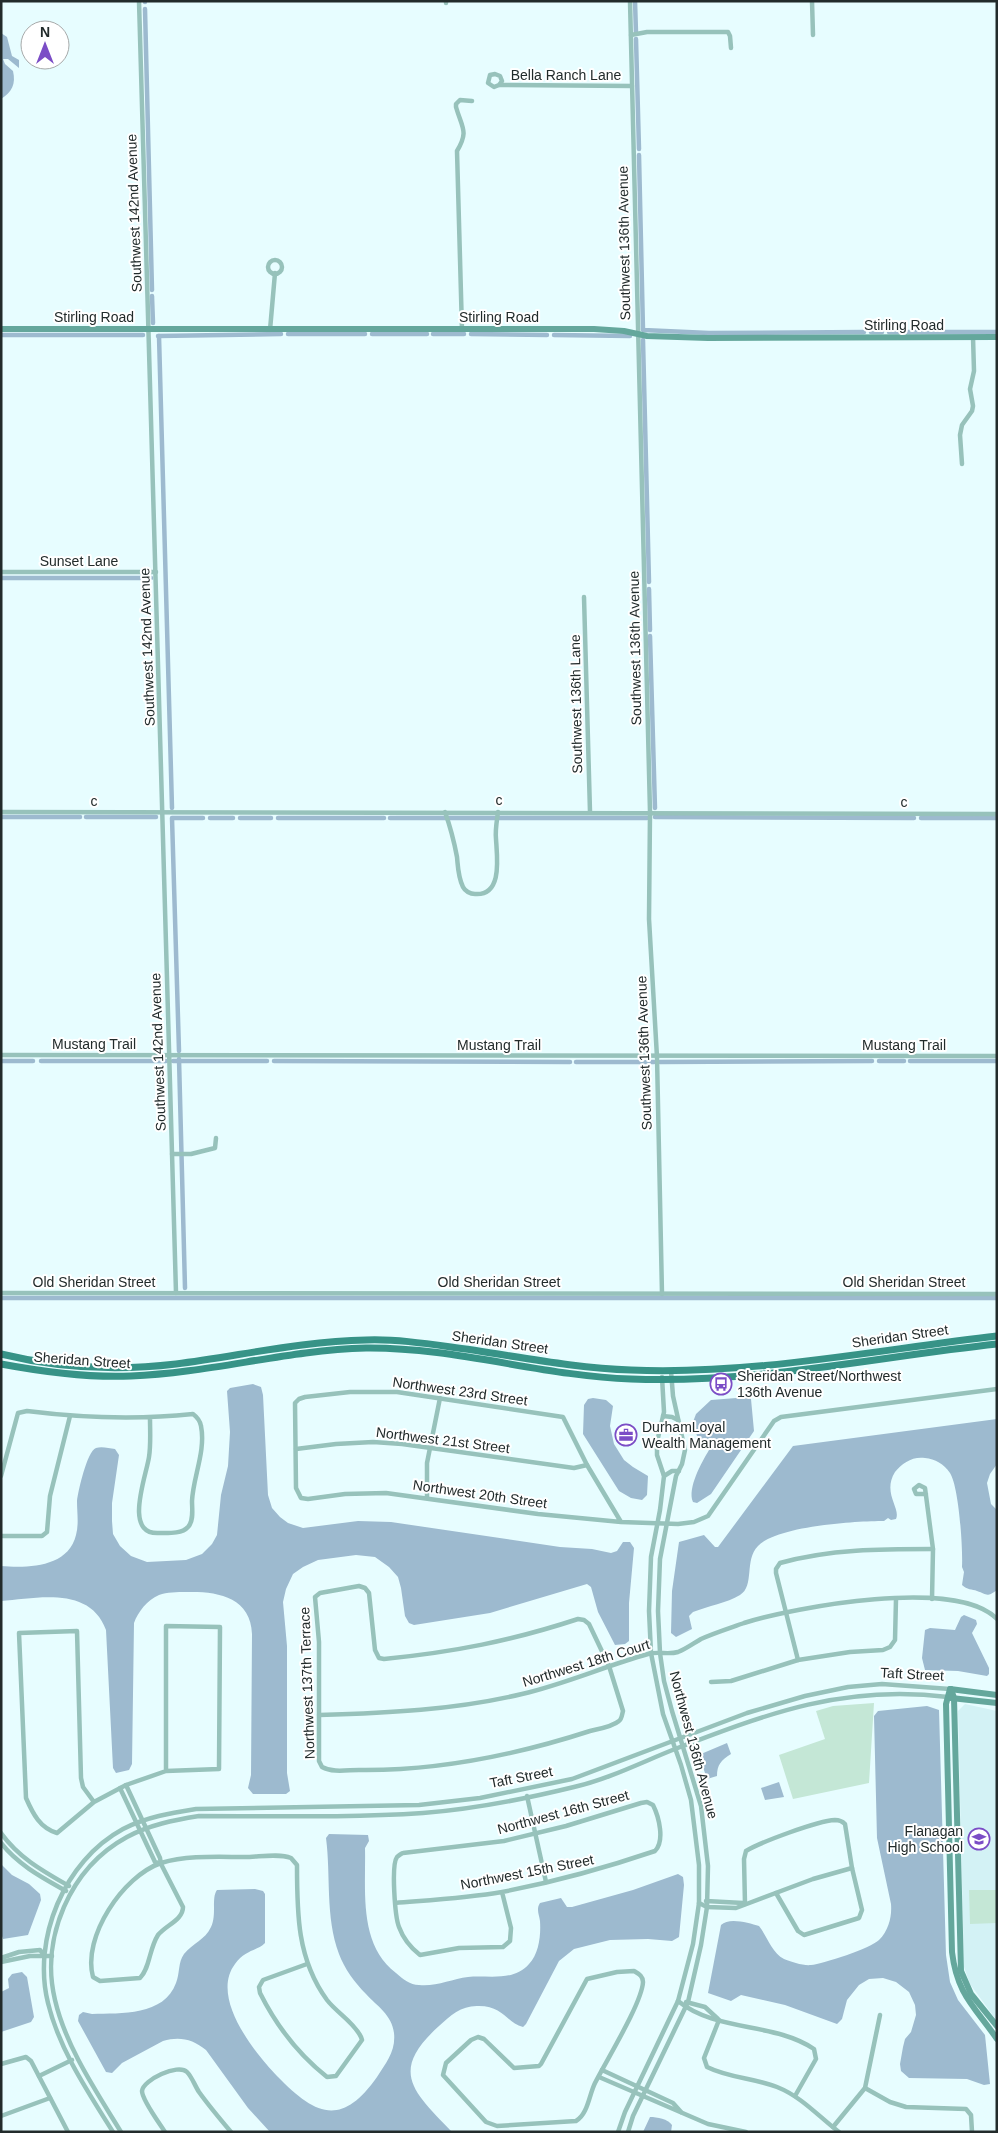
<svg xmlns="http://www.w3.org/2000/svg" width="998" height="2133" viewBox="0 0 998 2133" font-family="Helvetica,sans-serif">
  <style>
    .built { fill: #d3f2f5 }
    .green { fill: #c4e7d6 }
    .water { fill: #9dbacf }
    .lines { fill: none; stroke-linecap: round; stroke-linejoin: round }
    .canal { stroke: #9dbacf; stroke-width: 4.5 }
    .street { stroke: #97c2bb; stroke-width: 4.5 }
    .secondary { stroke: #64a79c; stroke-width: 6 }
    .primary { stroke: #379387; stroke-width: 7 }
    .labels { text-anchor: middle; stroke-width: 4; stroke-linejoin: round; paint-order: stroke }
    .street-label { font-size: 14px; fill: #222b2b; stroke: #fff }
    .poi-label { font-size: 14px; fill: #222b2b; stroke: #fff; text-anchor: start }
  </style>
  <rect width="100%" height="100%" fill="#e7fdff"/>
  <path class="built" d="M965,1704L997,1711V2021L970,1984L964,1967L958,1711Z"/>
  <g class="green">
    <path d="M874,1703L869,1783L793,1799L779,1755L825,1739L816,1711L833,1706Z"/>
    <path d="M969,1890H997V1923L970,1924Z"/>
  </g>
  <g class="water">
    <path d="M1,33L7,37L12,56L19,60V68L8,59H3L5,64L13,71C16,84 12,92 1,99Z"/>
    <path d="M253,1384L261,1387L263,1395L268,1495L272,1508L280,1517L288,1523L303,1528L358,1521L391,1522L560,1547L592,1549L611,1553L617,1551L623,1542H630L634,1548L629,1603V1641L625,1644L615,1645L598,1612L591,1587L587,1584L490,1613L414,1625L409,1623L405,1616L401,1588L398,1577L389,1567L375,1557L356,1555L318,1560L303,1567L293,1574L286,1589L283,1602L287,1646V1773L290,1791L286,1794H253L248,1788L251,1775L252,1634C251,1596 215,1591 186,1592C177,1592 167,1592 159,1595C147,1600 138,1612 134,1623L132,1764L129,1770L116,1773L113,1768L106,1630C90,1586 38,1598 1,1601V1566C27,1568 68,1568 76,1535C79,1524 77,1513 77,1501C78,1492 87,1451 96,1448C101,1446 109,1448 115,1449L119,1455L112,1503V1521L113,1534L120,1546L131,1556L147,1562L186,1560L202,1554L212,1544L217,1535L221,1495L228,1466L230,1432L227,1391L230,1388Z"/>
    <path d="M749,1397L751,1399L754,1431L711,1494L697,1503L693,1502C687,1488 702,1462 709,1450L699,1443L693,1422L696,1414L711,1400Z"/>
    <path d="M593,1398L606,1400L613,1406L610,1426L614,1444L624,1460L633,1467L648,1476L647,1495L642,1500L631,1498L619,1491L583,1434L584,1405L588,1399Z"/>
    <path d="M997,1419V1464L990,1474L987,1483L991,1504L997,1510V1590C986,1598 987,1594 977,1591C972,1589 967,1590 962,1585L964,1572L962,1567C963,1549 959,1487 950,1473C944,1464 935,1459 925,1458C913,1456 902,1463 895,1472C882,1493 901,1508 896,1519L891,1520L888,1518L884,1521C855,1521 777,1526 758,1546C744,1560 755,1586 740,1595C727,1603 708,1606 693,1612L689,1616L692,1629L676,1637L671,1633L672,1591L679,1542L704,1535L715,1547H718L793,1446Z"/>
    <path d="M964,1615L976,1620L977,1624L972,1633L989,1668V1674L987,1676L958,1671L925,1670L922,1658L925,1630L930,1628L955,1630L961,1617Z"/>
    <path d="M927,1706L939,1710L946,1955L950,1982L958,2000L985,2035L990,2084L984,2085L967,2079L909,2078L901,2071L900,2064L903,2047L905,2039L911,2032L916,2015L915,2005L909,1992L896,1982L883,1978L869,1979L859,1985L847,2000L842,2019L837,2024L785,2005L741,1995L731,2001L708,1993L721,1925C729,1917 749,1923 759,1926C767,1936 772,1953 784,1959C791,1962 804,1966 811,1965C823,1964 871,1948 879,1940C889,1930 892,1916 891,1904L877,1838L874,1716L878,1711Z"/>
    <path d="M727,1743L731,1754C721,1760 717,1765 717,1776L707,1779L700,1758L701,1754Z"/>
    <path d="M779,1782L784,1797L765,1800L761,1788Z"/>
    <path d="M329,1834L368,1835L369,1841L365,1848C366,1890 358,1944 396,1973C403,1979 410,1985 419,1985C435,1987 452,1979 468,1977C489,1975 513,1982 529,1964C539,1954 541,1935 540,1921C539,1914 536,1909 540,1903L561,1898L567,1907H572L633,1890L678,1874L683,1877L684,1885L679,1937L672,1941L648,1939L610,1940L574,1949L559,1961L526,2024L523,2027C507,2023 503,2006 479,2006C462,2005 451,2015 439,2026C388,2072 414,2092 452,2132H270L248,2108L206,2050C193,2039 179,2036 163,2041L122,2063L112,2073L106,2072L78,2021L79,2015L83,2012L92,2014C121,2013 164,2016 176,1983C180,1973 178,1962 184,1954C193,1943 205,1940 211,1927C217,1915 211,1898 217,1890L255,1889L263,1891L265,1894V1943C257,1951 245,1950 235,1964C210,1997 254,2052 277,2076C315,2115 341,2128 377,2077C386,2063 396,2051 394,2033C392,2015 377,2006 366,1994C355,1983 344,1968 339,1954C325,1916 331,1876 326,1838Z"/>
    <path d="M1,1864L12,1875L29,1884L40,1894L41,1900L28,1935L3,1939L1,1933Z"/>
    <path d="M22,1972L27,1977L34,2017L31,2022L1,2032V1992L9,1988L8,1979L12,1974Z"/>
    <path d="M650,2117C657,2117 668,2119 672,2125L671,2132H643Z"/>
  </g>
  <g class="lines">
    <g class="canal">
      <path d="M145,1V2"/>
      <path d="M635,1L636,33"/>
      <path d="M145,9L152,290"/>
      <path d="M636,39L639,149"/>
      <path d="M639,155L643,330L709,333L864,332"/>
      <path d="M152,296L153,323"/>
      <path d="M871,332H882"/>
      <path d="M889,332H997"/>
      <path d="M288,334H365"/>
      <path d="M372,334H427"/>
      <path d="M433,334H464"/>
      <path d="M471,334L547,335"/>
      <path d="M1,335H143"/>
      <path d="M554,335L630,336"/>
      <path d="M158,336L281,334"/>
      <path d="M159,336L172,808"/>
      <path d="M643,340L649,582"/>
      <path d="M1,578H151"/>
      <path d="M649,589L650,630"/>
      <path d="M650,636L655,808"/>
      <path d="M1,817H80"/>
      <path d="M86,817H156"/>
      <path d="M655,817L914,818"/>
      <path d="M210,818H233"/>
      <path d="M240,818H271"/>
      <path d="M278,818H384"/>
      <path d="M390,818H647"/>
      <path d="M921,818H997"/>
      <path d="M179,1051L172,818H203"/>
      <path d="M179,1059L185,1288"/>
      <path d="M1,1061H33"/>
      <path d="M41,1061H166"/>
      <path d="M173,1061H267"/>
      <path d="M274,1061L570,1062"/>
      <path d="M879,1061H904"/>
      <path d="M910,1061H997"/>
      <path d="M576,1062H654"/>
      <path d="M660,1062L872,1061"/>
      <path d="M1,1298H997"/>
    </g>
    <g class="street">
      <path d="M139,1L176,1293"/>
      <path d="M630,1L650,812L649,919L657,1057L662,1294"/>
      <path d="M812,1L813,35"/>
      <path d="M446,3V1"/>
      <path d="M631,35L647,32H728L730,36L731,48"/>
      <path d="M499,85L502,81L500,76L495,74L490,75L488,83L494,87L499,85L632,86"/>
      <circle cx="275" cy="267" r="7"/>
      <path d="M270,330L275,273"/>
      <path d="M462,330L457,151C469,131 462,128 456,107V104L460,100L472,101"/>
      <path d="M962,464L960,435L962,425L972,411L973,406L970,389L974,371L973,337"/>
      <path d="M1,572H156"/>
      <path d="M584,597L590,812"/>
      <path d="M1,812L997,814"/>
      <path d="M445,812C450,826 454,841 457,857C458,867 458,877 463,887C465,891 470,894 475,894C503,896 497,857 496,839C495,830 497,820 498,812"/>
      <path d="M1,1055L997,1056"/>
      <path d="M172,1154H191L215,1148L216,1138"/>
      <path d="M1,1293L997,1294"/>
      <path d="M663,1416L672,1417L678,1420"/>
      <path d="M296,1449L336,1444L373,1442L402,1444L574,1468L587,1465"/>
      <path d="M1,1476L18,1413L27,1411C83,1418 136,1420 193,1414C197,1417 200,1420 201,1426C206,1451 193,1477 192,1501C192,1509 194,1521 188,1527C182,1534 168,1533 159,1533C123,1535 146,1477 149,1457C151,1444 150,1431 150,1418"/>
      <path d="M664,1476L672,1471H679"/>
      <path d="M926,1494H916L914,1489L919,1485L925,1488L933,1549L932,1599"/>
      <path d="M427,1497V1463L440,1398"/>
      <path d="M621,1522L587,1465L563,1417L397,1392H350L305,1397L299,1399L295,1403L296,1488L301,1498L308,1499L345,1494L386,1493L538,1514L621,1522L678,1524L694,1522L708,1516L774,1421L781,1417L997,1389"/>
      <path d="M1,1536H42L47,1532L50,1496L70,1416"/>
      <path d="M359,1586L365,1588L369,1593L375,1650L379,1658L384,1659C454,1652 511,1641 578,1619L584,1620L589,1624L609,1666L623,1711C622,1714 622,1719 619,1721C612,1727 598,1729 590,1731C516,1755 437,1771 359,1770C347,1770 333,1773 322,1767L319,1761V1642L315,1597L320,1593Z"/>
      <path d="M798,1660L776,1573V1569L780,1563C830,1549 882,1549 933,1549"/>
      <path d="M711,1682L731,1681L798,1660L850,1652L883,1650L890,1647L895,1640L896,1599"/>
      <path d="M319,1715C387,1713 455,1710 522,1694C565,1684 605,1666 648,1654C658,1651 668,1655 678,1652C686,1649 694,1643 701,1639C714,1633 730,1628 744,1623C795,1607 957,1577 997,1619"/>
      <path d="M126,1785L160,1858L161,1864L183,1907C183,1920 166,1925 158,1935C149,1949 150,1968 140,1978L100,1981L93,1977C82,1937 123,1876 161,1863C188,1855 218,1857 245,1857C259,1857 279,1853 291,1858L297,1865C297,1913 297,1959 327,2000C337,2013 354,2022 361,2037L362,2040L336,2076L327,2077C298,2054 277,2027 260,1993L259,1987L263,1980L307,1964"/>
      <path d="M120,1788L155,1862L161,1864"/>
      <path d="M527,1796L546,1882"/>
      <path d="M94,1802L83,1787L81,1778L77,1631L19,1633L26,1798C33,1814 40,1828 57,1833L94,1802L126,1785L166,1771L219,1769L220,1627L166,1626V1771"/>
      <path d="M1,1833C19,1858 43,1871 69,1886"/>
      <path d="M1,1843C18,1865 43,1878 66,1891"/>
      <path d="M706,1901L743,1903"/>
      <path d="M395,1903C431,1900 467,1898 502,1892C554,1882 605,1868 655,1851C665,1841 659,1817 653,1805L647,1802L641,1803L566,1826L504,1841L403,1853C402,1853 398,1856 397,1857C391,1865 395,1917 399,1927C403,1938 411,1948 420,1955L459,1948L503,1947L510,1941L511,1928L502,1892"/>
      <path d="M699,1903L707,1907L736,1908L813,1879L852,1868"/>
      <path d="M745,1904L744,1859L746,1851C761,1842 817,1821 835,1820C839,1820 842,1821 845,1824L852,1868L862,1910L859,1918L804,1935L798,1931L776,1893"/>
      <path d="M1,1958L19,1952L40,1950L44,1955"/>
      <path d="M1,1962L30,1956H52"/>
      <path d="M634,1971C639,1974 643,1976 643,1982C642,2003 606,2061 595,2083C589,2095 588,2114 576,2121L497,2126L486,2122L443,2075L446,2063L471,2040L478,2037L484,2039L514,2068L539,2066L541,2064L587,1979L617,1972Z"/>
      <path d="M678,2001C716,2032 774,2022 814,2049L816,2059L795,2096"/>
      <path d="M686,2002L705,2007L718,2019"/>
      <path d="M719,2020L704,2058L707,2067C729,2078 754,2078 777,2087C802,2097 818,2116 839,2132"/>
      <path d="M1,2064L26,2057L31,2061L68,2132"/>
      <path d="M602,2070L673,2103L681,2112"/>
      <path d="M39,2076L72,2060"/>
      <path d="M599,2077L708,2124L746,2132"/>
      <path d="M865,2088L890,2102L906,2107L966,2109L971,2115L972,2132"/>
      <path d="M1,2116L50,2098"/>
      <path d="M833,2127L865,2088L880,2015"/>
      <path d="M113,2132C88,2092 59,2049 48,2003C32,1939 64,1861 123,1829C146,1817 171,1813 196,1809L419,1805L480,1798L572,1779L747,1713L805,1696L848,1687L882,1684L950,1689"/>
      <path d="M121,2132C96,2091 66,2047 55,2000C40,1938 70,1868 127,1837C149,1825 174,1820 199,1816C274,1816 349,1818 423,1813C474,1809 525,1799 574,1787C609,1779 642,1762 675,1749C769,1713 845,1684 948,1697"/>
      <path d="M165,2132C160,2124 142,2100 142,2091C143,2080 178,2063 187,2072C192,2077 195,2086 199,2092C209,2106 220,2119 231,2132"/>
      <path d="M618,2132L625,2112L678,2001L693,1944L699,1903V1865L691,1800L681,1765L663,1714L651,1653L649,1611L651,1557L660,1510L664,1476L657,1455V1442L664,1412L662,1377"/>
      <path d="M628,2132L633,2116L688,2002L701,1945L707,1907L708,1866L701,1806L672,1711L664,1681L660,1653L658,1611L660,1559L676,1476L682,1464L685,1450L673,1396L671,1371"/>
    </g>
    <g class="secondary">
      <path d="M1,329H594L624,331L647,336L708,338L997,337"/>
      <path d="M950,1689L946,1704L952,1952C957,1994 974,2006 997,2039"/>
      <path d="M950,1689L997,1695"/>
      <path d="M951,1689L954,1698L961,1971L971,1994L997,2026"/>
      <path d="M951,1698L997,1703"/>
    </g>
    <g class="primary">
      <path d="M1,1354C58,1368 118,1371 176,1364C239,1356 302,1341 366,1340C394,1339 423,1343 451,1347C511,1355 571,1368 631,1370C754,1375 875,1350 997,1336"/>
      <path d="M1,1364C44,1372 88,1378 131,1376C210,1373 287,1350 366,1348C455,1347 542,1376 631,1379C754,1384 875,1357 997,1344"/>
    </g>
  </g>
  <defs>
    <g id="bus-ring" transform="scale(1.125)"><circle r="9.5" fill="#fff" stroke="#7b4dc6" stroke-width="1.5"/><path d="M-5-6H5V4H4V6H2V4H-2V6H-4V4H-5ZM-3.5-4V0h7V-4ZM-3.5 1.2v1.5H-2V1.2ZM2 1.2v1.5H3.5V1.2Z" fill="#7b4dc6"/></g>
    <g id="office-ring" transform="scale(1.125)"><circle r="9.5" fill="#fff" stroke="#7b4dc6" stroke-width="1.5"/><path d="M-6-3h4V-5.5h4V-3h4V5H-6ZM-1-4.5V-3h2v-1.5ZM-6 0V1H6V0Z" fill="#7b4dc6"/></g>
    <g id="school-ring" transform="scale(1.125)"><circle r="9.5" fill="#fff" stroke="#7b4dc6" stroke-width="1.5"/><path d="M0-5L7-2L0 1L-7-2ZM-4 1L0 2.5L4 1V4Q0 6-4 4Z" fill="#7b4dc6"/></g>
  </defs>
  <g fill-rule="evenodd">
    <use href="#bus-ring" x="721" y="1384"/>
    <use href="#office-ring" x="626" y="1435"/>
    <use href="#school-ring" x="979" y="1839"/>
  </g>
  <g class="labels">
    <g class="street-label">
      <text x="566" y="80">Bella Ranch Lane</text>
      <text transform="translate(134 213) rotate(-92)" y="5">Southwest 142nd Avenue</text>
      <text transform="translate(624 243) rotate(-91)" y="5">Southwest 136th Avenue</text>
      <text x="94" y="322">Stirling Road</text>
      <text x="499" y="322">Stirling Road</text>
      <text x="904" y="330">Stirling Road</text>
      <text x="79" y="566">Sunset Lane</text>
      <text transform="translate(147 647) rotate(-92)" y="5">Southwest 142nd Avenue</text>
      <text transform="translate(635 648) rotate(-91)" y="5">Southwest 136th Avenue</text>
      <text transform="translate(576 704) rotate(-91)" y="5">Southwest 136th Lane</text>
      <text x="499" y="805">c</text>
      <text x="94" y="806">c</text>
      <text x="904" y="807">c</text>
      <text x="94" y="1049">Mustang Trail</text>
      <text x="499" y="1050">Mustang Trail</text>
      <text x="904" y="1050">Mustang Trail</text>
      <text transform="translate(158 1052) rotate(-92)" y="5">Southwest 142nd Avenue</text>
      <text transform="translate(644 1053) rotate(-92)" y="5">Southwest 136th Avenue</text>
      <text x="94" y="1287">Old Sheridan Street</text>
      <text x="499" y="1287">Old Sheridan Street</text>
      <text x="904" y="1287">Old Sheridan Street</text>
      <text transform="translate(900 1336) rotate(-8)" y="5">Sheridan Street</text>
      <text transform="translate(500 1342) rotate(8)" y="5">Sheridan Street</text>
      <text transform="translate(82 1360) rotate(4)" y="5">Sheridan Street</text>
      <text transform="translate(460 1391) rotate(8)" y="5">Northwest 23rd Street</text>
      <text transform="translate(443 1440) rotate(7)" y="5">Northwest 21st Street</text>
      <text transform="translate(480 1494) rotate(8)" y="5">Northwest 20th Street</text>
      <text transform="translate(586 1663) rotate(-17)" y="5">Northwest 18th Court</text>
      <text transform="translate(912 1674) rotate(3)" y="5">Taft Street</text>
      <text transform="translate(307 1683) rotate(-92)" y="5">Northwest 137th Terrace</text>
      <text transform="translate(694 1745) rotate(75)" y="5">Northwest 136th Avenue</text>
      <text transform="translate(521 1777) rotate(-11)" y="5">Taft Street</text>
      <text transform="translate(563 1812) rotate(-15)" y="5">Northwest 16th Street</text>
      <text transform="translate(527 1872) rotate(-11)" y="5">Northwest 15th Street</text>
    </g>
    <g class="poi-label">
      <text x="737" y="1381">Sheridan Street/Northwest<tspan x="737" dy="16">136th Avenue</tspan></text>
      <text x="642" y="1432">DurhamLoyal<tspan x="642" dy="16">Wealth Management</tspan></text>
      <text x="963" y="1836" text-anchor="end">Flanagan<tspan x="963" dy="16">High School</tspan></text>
    </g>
  </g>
  <rect width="998" height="2133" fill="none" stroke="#222b2b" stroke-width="5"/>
  <g transform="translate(45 45)"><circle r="24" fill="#ffffff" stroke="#a7aaaa"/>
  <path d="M0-4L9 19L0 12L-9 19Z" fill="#7b4dc6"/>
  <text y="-8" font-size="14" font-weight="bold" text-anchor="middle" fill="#222b2b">N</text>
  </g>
</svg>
